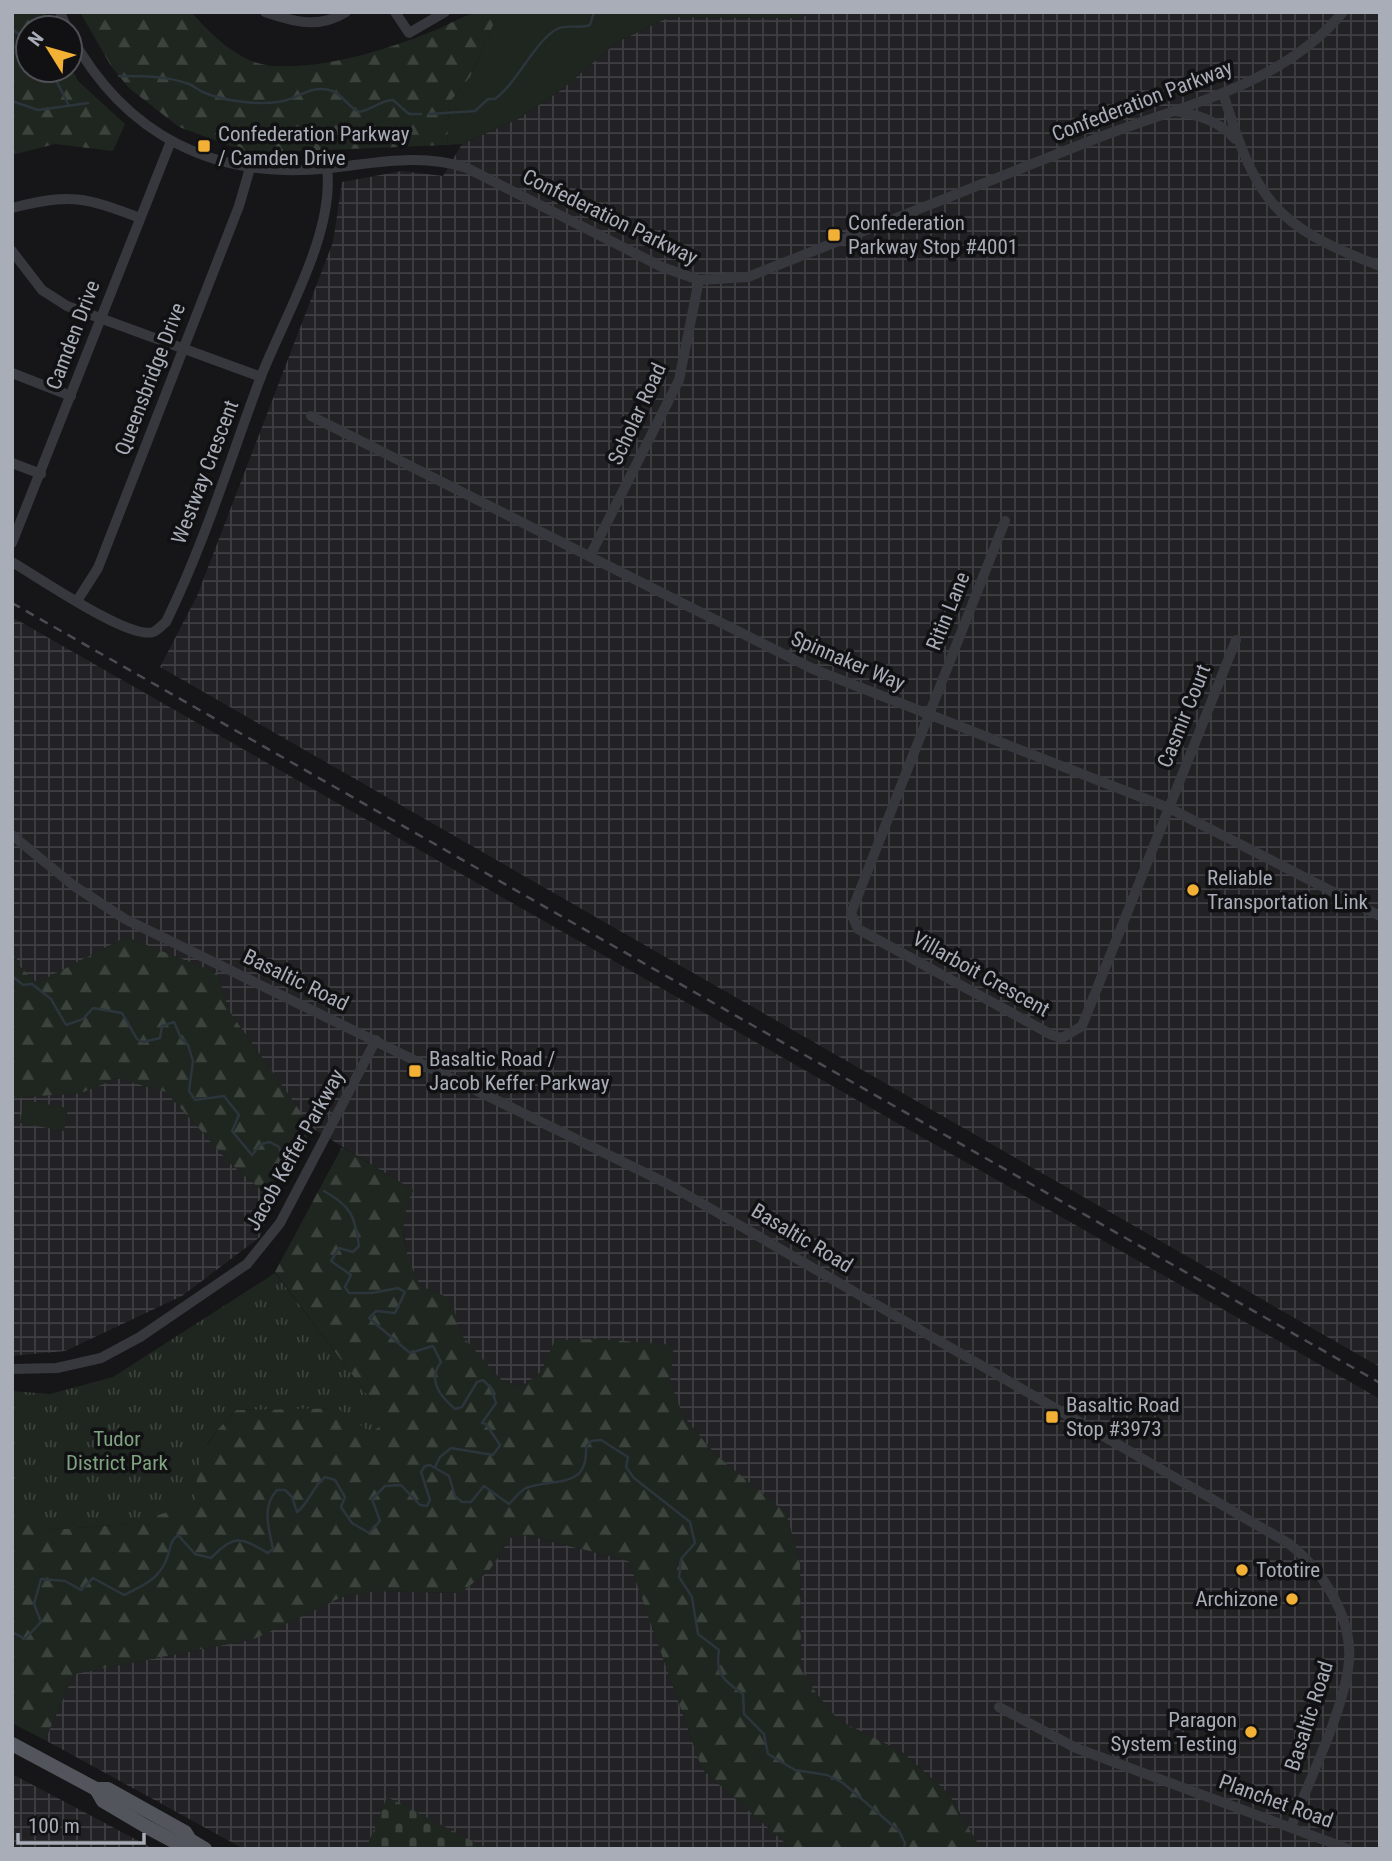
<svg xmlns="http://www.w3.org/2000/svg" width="1392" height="1861" viewBox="0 0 1392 1861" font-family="'Roboto Condensed',sans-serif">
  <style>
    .industrial { fill: url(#industrial-grid) }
    .green { fill: #1e261f }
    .forest { fill: url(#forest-firs) }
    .cemetery { fill: url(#cemetery-stones) }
    .park { fill: url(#park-tufts) }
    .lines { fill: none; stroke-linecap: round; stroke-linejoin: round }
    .stream { stroke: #2c353c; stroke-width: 2.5 }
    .minor { stroke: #37383d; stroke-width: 10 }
    .major { stroke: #53555c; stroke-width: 14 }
    .rail { stroke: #4a4c52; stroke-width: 2.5; stroke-dasharray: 9 7; stroke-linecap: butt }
    .poi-dot { fill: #f2b134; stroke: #111113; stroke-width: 2.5 }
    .labels { text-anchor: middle; stroke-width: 7; stroke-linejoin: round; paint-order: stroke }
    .street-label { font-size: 21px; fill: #a8adb8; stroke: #111113 }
    .poi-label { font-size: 21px; fill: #a8adb8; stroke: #111113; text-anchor: start }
    .park-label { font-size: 21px; fill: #7fa381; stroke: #111113 }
  </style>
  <defs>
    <pattern id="industrial-grid" width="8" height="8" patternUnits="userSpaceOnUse" patternTransform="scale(1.75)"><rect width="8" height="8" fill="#222225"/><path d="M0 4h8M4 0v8" fill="none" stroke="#3f3f43"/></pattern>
    <pattern id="forest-firs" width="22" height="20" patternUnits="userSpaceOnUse" patternTransform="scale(1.75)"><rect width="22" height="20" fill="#1e261f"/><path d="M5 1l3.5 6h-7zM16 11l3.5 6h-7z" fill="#3c433d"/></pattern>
    <pattern id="cemetery-stones" width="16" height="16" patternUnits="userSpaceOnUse" patternTransform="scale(1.75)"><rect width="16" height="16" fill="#1e261f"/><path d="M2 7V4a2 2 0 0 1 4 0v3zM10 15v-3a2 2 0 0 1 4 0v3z" fill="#3c433d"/></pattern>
    <pattern id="park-tufts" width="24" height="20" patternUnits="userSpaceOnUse" patternTransform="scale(1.75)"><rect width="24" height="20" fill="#1e261f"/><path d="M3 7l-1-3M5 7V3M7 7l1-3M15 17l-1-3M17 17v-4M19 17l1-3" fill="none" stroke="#3c433d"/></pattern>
  </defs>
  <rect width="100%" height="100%" fill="#161618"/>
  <g class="industrial">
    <path d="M812,12H1380V1367L160,667L197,596L333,242L342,182L402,171L443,176L462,144L518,119L561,90L617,42L669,17L801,18Z"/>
    <path d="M12,617L1380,1399V1849H981L948,1793L902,1752L838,1720L814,1691L801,1669L800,1563L786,1514L715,1454L683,1416L670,1382L556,1340L541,1372L522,1386L502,1381L457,1331L455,1312L449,1298L420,1286L407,1258L402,1215L413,1190L312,1128L229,1011L217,973L126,937L37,983L18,965L12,939Z"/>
    <path d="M117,1078L166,1092L231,1164L273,1200L260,1237L182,1296L65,1351L12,1356V1098L81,1093Z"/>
    <path d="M526,1535L629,1561L702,1769L792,1849H488L388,1798L366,1849H244L45,1740L74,1674L254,1639L342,1597L377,1591L460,1593L489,1571L510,1538Z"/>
    <path d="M12,1774L154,1849H12Z"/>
  </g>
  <g class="green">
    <path d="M499,12H812L801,18L669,17L617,42L561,90L518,119L462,144L447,145L449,103L470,77Z"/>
    <path d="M24,1100L68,1108L64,1131L20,1123Z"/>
  </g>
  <g class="forest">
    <path d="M12,12H44L52,28H28V70H70V65L78,81L125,124L113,151L55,144L12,155Z"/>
    <path d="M80,12H191C207,30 227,50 249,60C295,80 394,48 438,29C468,16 464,12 499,12L470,77L449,103L447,145L250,153L179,127L129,88L111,66Z"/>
    <path d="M126,937L217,973L229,1011L312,1128L273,1200L231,1164L166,1092L117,1078L81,1093L12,1098V939L18,965L37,983Z"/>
    <path d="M342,1147L413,1190C397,1228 403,1249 420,1286L449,1298L455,1312L458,1331L502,1381L522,1386L541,1372L555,1340L600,1339L674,1345L670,1382L683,1416L715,1454L786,1513L800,1563L801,1669L814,1690L838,1720L902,1752L948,1793L981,1849H792L702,1769L629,1561L527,1535L510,1538L489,1571L460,1593L377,1591L342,1597L254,1639L74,1674L45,1740L12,1723V1510L48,1530L131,1524L198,1460L218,1429L236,1410L337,1408L371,1433L386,1420L275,1272Z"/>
  </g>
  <path class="cemetery" d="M387,1797L488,1849H366Z"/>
  <path class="park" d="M275,1273L387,1421L371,1433L337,1408L236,1410C202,1445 198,1455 195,1503L131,1524L47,1530L12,1510V1391L50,1394L113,1377Z"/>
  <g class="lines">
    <g class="stream">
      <path d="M12,29L28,41"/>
      <path d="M51,70L68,104"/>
      <path d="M119,76C141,76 168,76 189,84C194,86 198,90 203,92C222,101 258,105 278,102C297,100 309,85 329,90C342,93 347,106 359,112C372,110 379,101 393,100L409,114H421"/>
      <path d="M12,101L38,110L88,103"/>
      <path d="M430,114L475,111L488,99H495C517,83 535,41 557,29C567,24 580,29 590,25L594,12"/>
      <path d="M12,976L23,985L32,984L51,999L66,1025L83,1019L93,1008L122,1013L137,1039L143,1042L160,1038L162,1026L174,1022L181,1038L188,1045L193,1061L189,1091L195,1100L224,1096L239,1115L232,1131L252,1155L261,1144L270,1142L279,1147L285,1168"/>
      <path d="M324,1191C351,1206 355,1216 359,1246L353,1252L339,1248L331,1261L351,1275L345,1287L349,1293H372L398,1288L405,1292L395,1313L376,1311L369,1318L410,1353L433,1346L441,1362C427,1380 440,1396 455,1409L462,1407L477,1382L483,1380L491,1388L496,1403L482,1423L486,1424L500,1445L493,1455L451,1448L440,1457L435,1467"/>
      <path d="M12,1632L25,1639L41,1622L34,1604L41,1579L65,1581L81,1590L93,1578L124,1595C145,1585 161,1578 168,1555C171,1546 170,1541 178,1535L195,1554L211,1558C235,1534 240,1537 268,1553L273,1549C269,1528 261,1507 277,1490H285L292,1497L297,1512C310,1502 312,1487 325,1477L335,1480L345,1497L341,1507L352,1523L369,1533L380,1521L372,1499L385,1486L401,1485L420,1505L427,1506L430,1500L421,1472L425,1466L430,1465L449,1476L455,1496L462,1502H471L484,1486L509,1504C514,1499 520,1491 526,1488C554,1477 588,1491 586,1447L591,1441L601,1440L628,1457L626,1467L634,1478L690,1522L695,1543L681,1559L679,1577L692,1597L698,1634L719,1650C715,1674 724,1681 743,1694L744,1714L764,1734L768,1754L795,1770L827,1775L843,1783L899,1831L905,1843L904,1849"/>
    </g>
    <g class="minor">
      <path d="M60,12L67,28"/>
      <path d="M265,12C294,22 319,29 346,12"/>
      <path d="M395,12L409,33L445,12"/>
      <path d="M70,34C125,136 216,181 330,168C377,163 421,153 467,168L662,267L699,280L748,277C862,231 976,186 1090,141C1177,106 1280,88 1343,12"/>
      <path d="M1223,93C1256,200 1273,226 1380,266"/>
      <path d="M1175,111C1199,115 1219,121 1235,139"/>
      <path d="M12,208C70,193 85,197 140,218"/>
      <path d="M12,251L42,290L67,306L261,377"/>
      <path d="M12,373L71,396"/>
      <path d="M311,416L813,669L1169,808L1380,916"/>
      <path d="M12,463L41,474"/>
      <path d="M1005,521L851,913L858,929L1052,1035L1062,1038L1082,1026L1236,640"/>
      <path d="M12,543L171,141"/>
      <path d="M590,556L679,380L699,280"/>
      <path d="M12,562C38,577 129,640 153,632C157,631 162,625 166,622C204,544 230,460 260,379C283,319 335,234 327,168"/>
      <path d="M77,601L98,568L239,206L250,168"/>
      <path d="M12,835L74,886L125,919L668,1184L1288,1543C1324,1571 1356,1622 1348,1669C1341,1716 1309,1781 1291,1827"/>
      <path d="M12,1369L57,1368L101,1358L140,1337L247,1264L280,1223L376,1040"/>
      <path d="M999,1707L1076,1748L1348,1849"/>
    </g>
    <g class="major">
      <path d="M12,1744L96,1789H108L185,1832L190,1840L205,1849"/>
      <path d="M96,1789L103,1801L147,1827L177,1843L190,1840"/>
    </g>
    <path class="rail" d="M12,603L1380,1383"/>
  </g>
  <g class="poi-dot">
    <rect x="197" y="139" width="14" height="14" rx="3.5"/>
    <rect x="827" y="228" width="14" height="14" rx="3.5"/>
    <circle cx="1193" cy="890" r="7"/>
    <rect x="408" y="1064" width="14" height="14" rx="3.5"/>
    <rect x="1045" y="1410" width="14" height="14" rx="3.5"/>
    <circle cx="1242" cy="1570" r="7"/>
    <circle cx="1292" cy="1599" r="7"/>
    <circle cx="1251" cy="1732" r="7"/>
  </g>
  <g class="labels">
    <g class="street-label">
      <text transform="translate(1142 101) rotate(-21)" y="7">Confederation Parkway</text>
      <text transform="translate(610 217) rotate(26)" y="7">Confederation Parkway</text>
      <text transform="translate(73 335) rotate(-69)" y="7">Camden Drive</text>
      <text transform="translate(150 379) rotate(-69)" y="7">Queensbridge Drive</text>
      <text transform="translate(637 414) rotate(-65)" y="7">Scholar Road</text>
      <text transform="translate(205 472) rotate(-69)" y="7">Westway Crescent</text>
      <text transform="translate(948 611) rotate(-68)" y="7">Ritin Lane</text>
      <text transform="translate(848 661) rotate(23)" y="7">Spinnaker Way</text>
      <text transform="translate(1184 716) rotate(-68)" y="7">Casmir Court</text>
      <text transform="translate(981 974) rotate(29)" y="7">Villarboit Crescent</text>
      <text transform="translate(296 980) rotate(26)" y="7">Basaltic Road</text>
      <text transform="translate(295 1150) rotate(-61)" y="7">Jacob Keffer Parkway</text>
      <text transform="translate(802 1238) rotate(31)" y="7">Basaltic Road</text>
      <text transform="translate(1309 1716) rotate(-72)" y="7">Basaltic Road</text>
      <text transform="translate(1276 1801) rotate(20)" y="7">Planchet Road</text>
    </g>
    <g class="poi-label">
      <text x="218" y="141">Confederation Parkway<tspan x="218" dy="24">/ Camden Drive</tspan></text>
      <text x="848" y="230">Confederation<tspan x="848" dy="24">Parkway Stop #4001</tspan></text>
      <text x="1207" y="885">Reliable<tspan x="1207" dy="24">Transportation Link</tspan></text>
      <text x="429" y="1066">Basaltic Road /<tspan x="429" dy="24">Jacob Keffer Parkway</tspan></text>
      <text x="1066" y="1412">Basaltic Road<tspan x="1066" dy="24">Stop #3973</tspan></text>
      <text x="1256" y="1577">Tototire</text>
      <text x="1278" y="1606" text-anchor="end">Archizone</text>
      <text x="1237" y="1727" text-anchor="end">Paragon<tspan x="1237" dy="24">System Testing</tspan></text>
    </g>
    <g class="park-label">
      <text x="117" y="1446">Tudor<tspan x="117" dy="24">District Park</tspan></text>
    </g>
  </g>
  <rect width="1392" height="1861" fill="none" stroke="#a8adb8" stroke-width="28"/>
  <g transform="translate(49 49) rotate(307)"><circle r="33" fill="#111113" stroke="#4d4f55" stroke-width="2"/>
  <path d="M0-5L12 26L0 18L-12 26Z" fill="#f2b134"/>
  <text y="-10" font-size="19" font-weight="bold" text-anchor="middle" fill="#a8adb8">N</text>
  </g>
  <path d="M18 1833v10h126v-10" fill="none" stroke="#a8adb8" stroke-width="3.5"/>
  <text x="28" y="1833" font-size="21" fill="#a8adb8" stroke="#111113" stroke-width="5" paint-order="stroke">100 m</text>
</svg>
